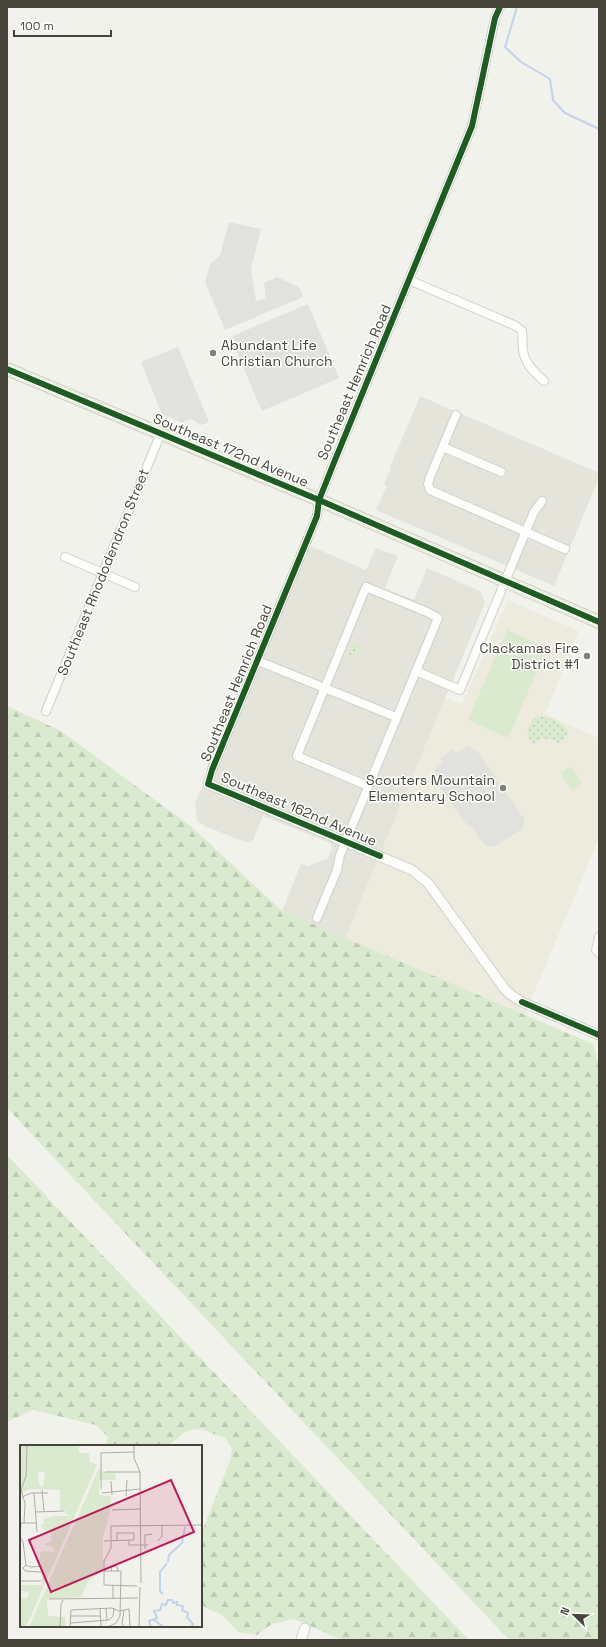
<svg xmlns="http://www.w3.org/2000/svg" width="606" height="1647" viewBox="0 0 606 1647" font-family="'Space Grotesk',sans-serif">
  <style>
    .residential { fill: #e5e4db }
    .education { fill: #ecebdd }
    .grass { fill: url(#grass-dots) }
    .forest { fill: url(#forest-firs) }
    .garden { fill: #daeacf }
    .parking { fill: #e1e1dd }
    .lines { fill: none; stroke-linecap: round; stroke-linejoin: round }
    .stream { stroke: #c2d2ec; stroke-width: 2 }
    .minor-casing { stroke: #d0cfcb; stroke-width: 10 }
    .tertiary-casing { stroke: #d0cfcb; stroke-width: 11 }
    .primary-casing { stroke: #d2d0bc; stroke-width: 14 }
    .minor { stroke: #fdfdfc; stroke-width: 8 }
    .tertiary { stroke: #fdfdfc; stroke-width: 9 }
    .primary { stroke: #f0efe6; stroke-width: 12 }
    .cycleway-casing { stroke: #fff; stroke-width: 8 }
    .cycleway { stroke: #1b5e20; stroke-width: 6 }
    .poi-dot { fill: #838278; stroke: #fff; stroke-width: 1.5 }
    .labels { text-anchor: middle; stroke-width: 3; stroke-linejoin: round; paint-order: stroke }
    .poi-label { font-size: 14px; fill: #474539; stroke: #fff; text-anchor: end }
    .street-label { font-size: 14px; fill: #474539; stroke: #fff }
    .inset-river { fill: none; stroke: #c2d2ec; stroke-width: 2 }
    .inset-road { fill: none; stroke: #aeada5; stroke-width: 1 }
    .view { fill: #c2185b; fill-opacity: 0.15; stroke: #c2185b; stroke-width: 2 }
    .inset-edge { fill: none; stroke: #474539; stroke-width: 2 }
  </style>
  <defs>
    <pattern id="grass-dots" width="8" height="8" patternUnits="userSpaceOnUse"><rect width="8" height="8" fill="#daeacf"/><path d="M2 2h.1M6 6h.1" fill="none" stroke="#bccab2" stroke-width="1.8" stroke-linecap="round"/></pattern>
    <pattern id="forest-firs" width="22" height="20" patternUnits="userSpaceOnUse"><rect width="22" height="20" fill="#daeacf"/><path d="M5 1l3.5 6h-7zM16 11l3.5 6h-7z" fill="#bccab2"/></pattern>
  </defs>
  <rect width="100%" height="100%" fill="#f2f2ed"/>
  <g class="residential">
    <path d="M420,396L599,473V478L554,586L376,510L387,486L384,484L391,468L390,467Z"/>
    <path d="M301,542L366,570L376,548L398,556L385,588L414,600L427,568L480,591L485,603L345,939L282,911L301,864L308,866L328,858L332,848L330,843L263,816L253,840L248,843L204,826L197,820L195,803L206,778L207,768Z"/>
  </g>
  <path class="education" d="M510,601L579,631L545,714L599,738V838L525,1015L345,939L445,698L462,704L506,603Z"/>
  <g class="grass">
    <path d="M352,643L360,647L357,654L353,656L348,654Z"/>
    <path d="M537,716C546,715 565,723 568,732L565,738L558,743C549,737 542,737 533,744L529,739L527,732L533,719Z"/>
  </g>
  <g class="forest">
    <path d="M7,706L61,731L193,828L282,911L593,1044L599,1065V1640H509L7,1108Z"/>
    <path d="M7,1155L469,1640H342L294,1619L272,1624L257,1635L238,1632L222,1615L206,1608L201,1604V1534L230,1461L232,1449L225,1438L201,1429L186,1431L168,1446H105L108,1437L96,1425L33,1410L7,1422Z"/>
  </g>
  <g class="garden">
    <path d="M507,630L547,648L508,738L468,720Z"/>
    <path d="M570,766L582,783L572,791L560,773Z"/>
  </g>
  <g class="parking">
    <path d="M229,222L261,229L251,269L256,301L266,299L264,283L277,277L299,287L303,297L225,330L205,282L210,264L220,256Z"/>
    <path d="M308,304L339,378L262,411L230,337Z"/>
    <path d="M178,347L209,422L201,425L191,419L182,423L162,414L141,362Z"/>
    <path d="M467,746L477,751L524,819V825L521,829L494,847L485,845L470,825L468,826L435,781L439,777L434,770L443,763L440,758L453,749L456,754Z"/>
  </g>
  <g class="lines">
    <path class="stream" d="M517,7L505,47L521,62L550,79L553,100L565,113L599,129"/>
    <g class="minor-casing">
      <g id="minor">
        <path d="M409,280L516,326L522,331C523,337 522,343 523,350C525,364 534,372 544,381"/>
        <path d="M456,415L430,477L428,484L430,490L565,549"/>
        <path d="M443,447L501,472"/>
        <path d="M65,557L135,587"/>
        <path d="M258,661L396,717"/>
        <path d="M416,671L460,690L526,531L534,512L542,501"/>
        <path d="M46,711L161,433"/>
        <path d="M208,784L212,770L317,516L319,500L335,460L472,126L495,18L500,7"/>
        <path d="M317,918L337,870L340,855L438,618L427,612L366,587L297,756L368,786"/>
        <path d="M599,937L596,950L599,953"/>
      </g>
    </g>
    <g class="tertiary-casing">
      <g id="tertiary">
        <path d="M208,784L412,870L428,883L504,988L511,995L522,1002L599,1035"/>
        <path d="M301,1640L305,1628"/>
      </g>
    </g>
    <g class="primary-casing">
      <path id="primary" d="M7,369L319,500L599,622"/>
    </g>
    <use href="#minor" class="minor"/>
    <use href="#tertiary" class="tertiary"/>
    <use href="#primary" class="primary"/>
    <g class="cycleway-casing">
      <g id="cycleway">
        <path d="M7,369L319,500L599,622"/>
        <path d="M380,856L208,784L212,770L317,516L319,500L335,460L472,126L495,18L500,7"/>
        <path d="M522,1002L599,1035"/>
      </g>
    </g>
    <use href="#cycleway" class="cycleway"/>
  </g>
  <g class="poi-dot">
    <circle cx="213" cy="353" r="4"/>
    <circle cx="587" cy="656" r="4"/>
    <circle cx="503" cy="788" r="4"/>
  </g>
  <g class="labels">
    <g class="poi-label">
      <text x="221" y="350" text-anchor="start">Abundant Life<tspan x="221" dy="16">Christian Church</tspan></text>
      <text x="579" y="653">Clackamas Fire<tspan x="579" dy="16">District #1</tspan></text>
      <text x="495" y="785">Scouters Mountain<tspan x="495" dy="16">Elementary School</tspan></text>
    </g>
    <g class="street-label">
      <text transform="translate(354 382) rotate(-67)" y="5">Southeast Hemrich Road</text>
      <text transform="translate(231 450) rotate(23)" y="5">Southeast 172nd Avenue</text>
      <text transform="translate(103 572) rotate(-68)" y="5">Southeast Rhododendron Street</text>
      <text transform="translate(236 683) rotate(-68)" y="5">Southeast Hemrich Road</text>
      <text transform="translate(299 809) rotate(23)" y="5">Southeast 162nd Avenue</text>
    </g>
  </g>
  <g transform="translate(20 1445)">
    <rect width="182" height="182" fill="#f2f2ed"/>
    <path d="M0,0H59V8H69L70,17L77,20L6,182H0V153H7L9,147L0,146V140H22V120L19,115L21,106L35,107L34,103L24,99L31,97V89L20,81L24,79L23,74L35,71H51L45,69V65H40V45L11,44L0,49V16L2,8L5,10L0,7ZM18,26L25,27L23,42L19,40ZM79,23L83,27L95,28L96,35H79V50L91,51L90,67L83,92V124L68,137L61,152L27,154L28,171L45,172L46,182H9Z" fill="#daeacf" fill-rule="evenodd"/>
    <path class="inset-river" d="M148,117L149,110L162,98L165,82M143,149L140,146V127L147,118M134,175L144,182M131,182L129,176L137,173L134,166L140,165L142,159L146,160L148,155H152L153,158L157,157V160L163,161L162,165L168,168L167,172L173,179L171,182"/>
    <path class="inset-road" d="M114,0V13L120,27L121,138M85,27H120M91,36L92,50M81,44V8L114,7M22,45L24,66M14,48L17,87M82,48L120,44M106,51L107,35M2,52L11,48H28M92,65L120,64M15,67L44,66M0,78H16M4,78L5,58L1,45L6,31L7,0M0,91L3,97L6,120L11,122L22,121M0,91L1,78M109,95V100H128M84,96L114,95V88H97V95M138,96L142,91V80M125,104V90L132,89M6,120L3,123L5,126L21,127M84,126H101L100,171L96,178L88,182M91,126L92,121H97L98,126M0,136H21M93,140V154M117,141L84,140V116L91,103V81L182,80M29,154L118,153M80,163L81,182M86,163L87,175M104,165L102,179L104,182M50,171H80M50,178L89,175L93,171L94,163M40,182L41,159L43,155M50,182L51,165L92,163L99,166L109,164L110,182M119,182L120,142"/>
    <path class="view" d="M151,35L174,87L31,147L9,95Z"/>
    <rect width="182" height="182" class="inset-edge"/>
  </g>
  <rect width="606" height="1647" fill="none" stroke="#474539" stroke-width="16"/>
  <g transform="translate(574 1615) rotate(293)" stroke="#ffffff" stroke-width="3" paint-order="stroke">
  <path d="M0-3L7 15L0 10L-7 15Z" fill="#474539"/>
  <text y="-6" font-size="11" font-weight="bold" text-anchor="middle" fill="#474539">N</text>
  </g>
  <path d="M14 30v6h97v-6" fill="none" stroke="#474539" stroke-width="2"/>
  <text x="20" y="30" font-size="12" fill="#474539" stroke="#ffffff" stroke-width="3" paint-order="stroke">100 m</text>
</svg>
